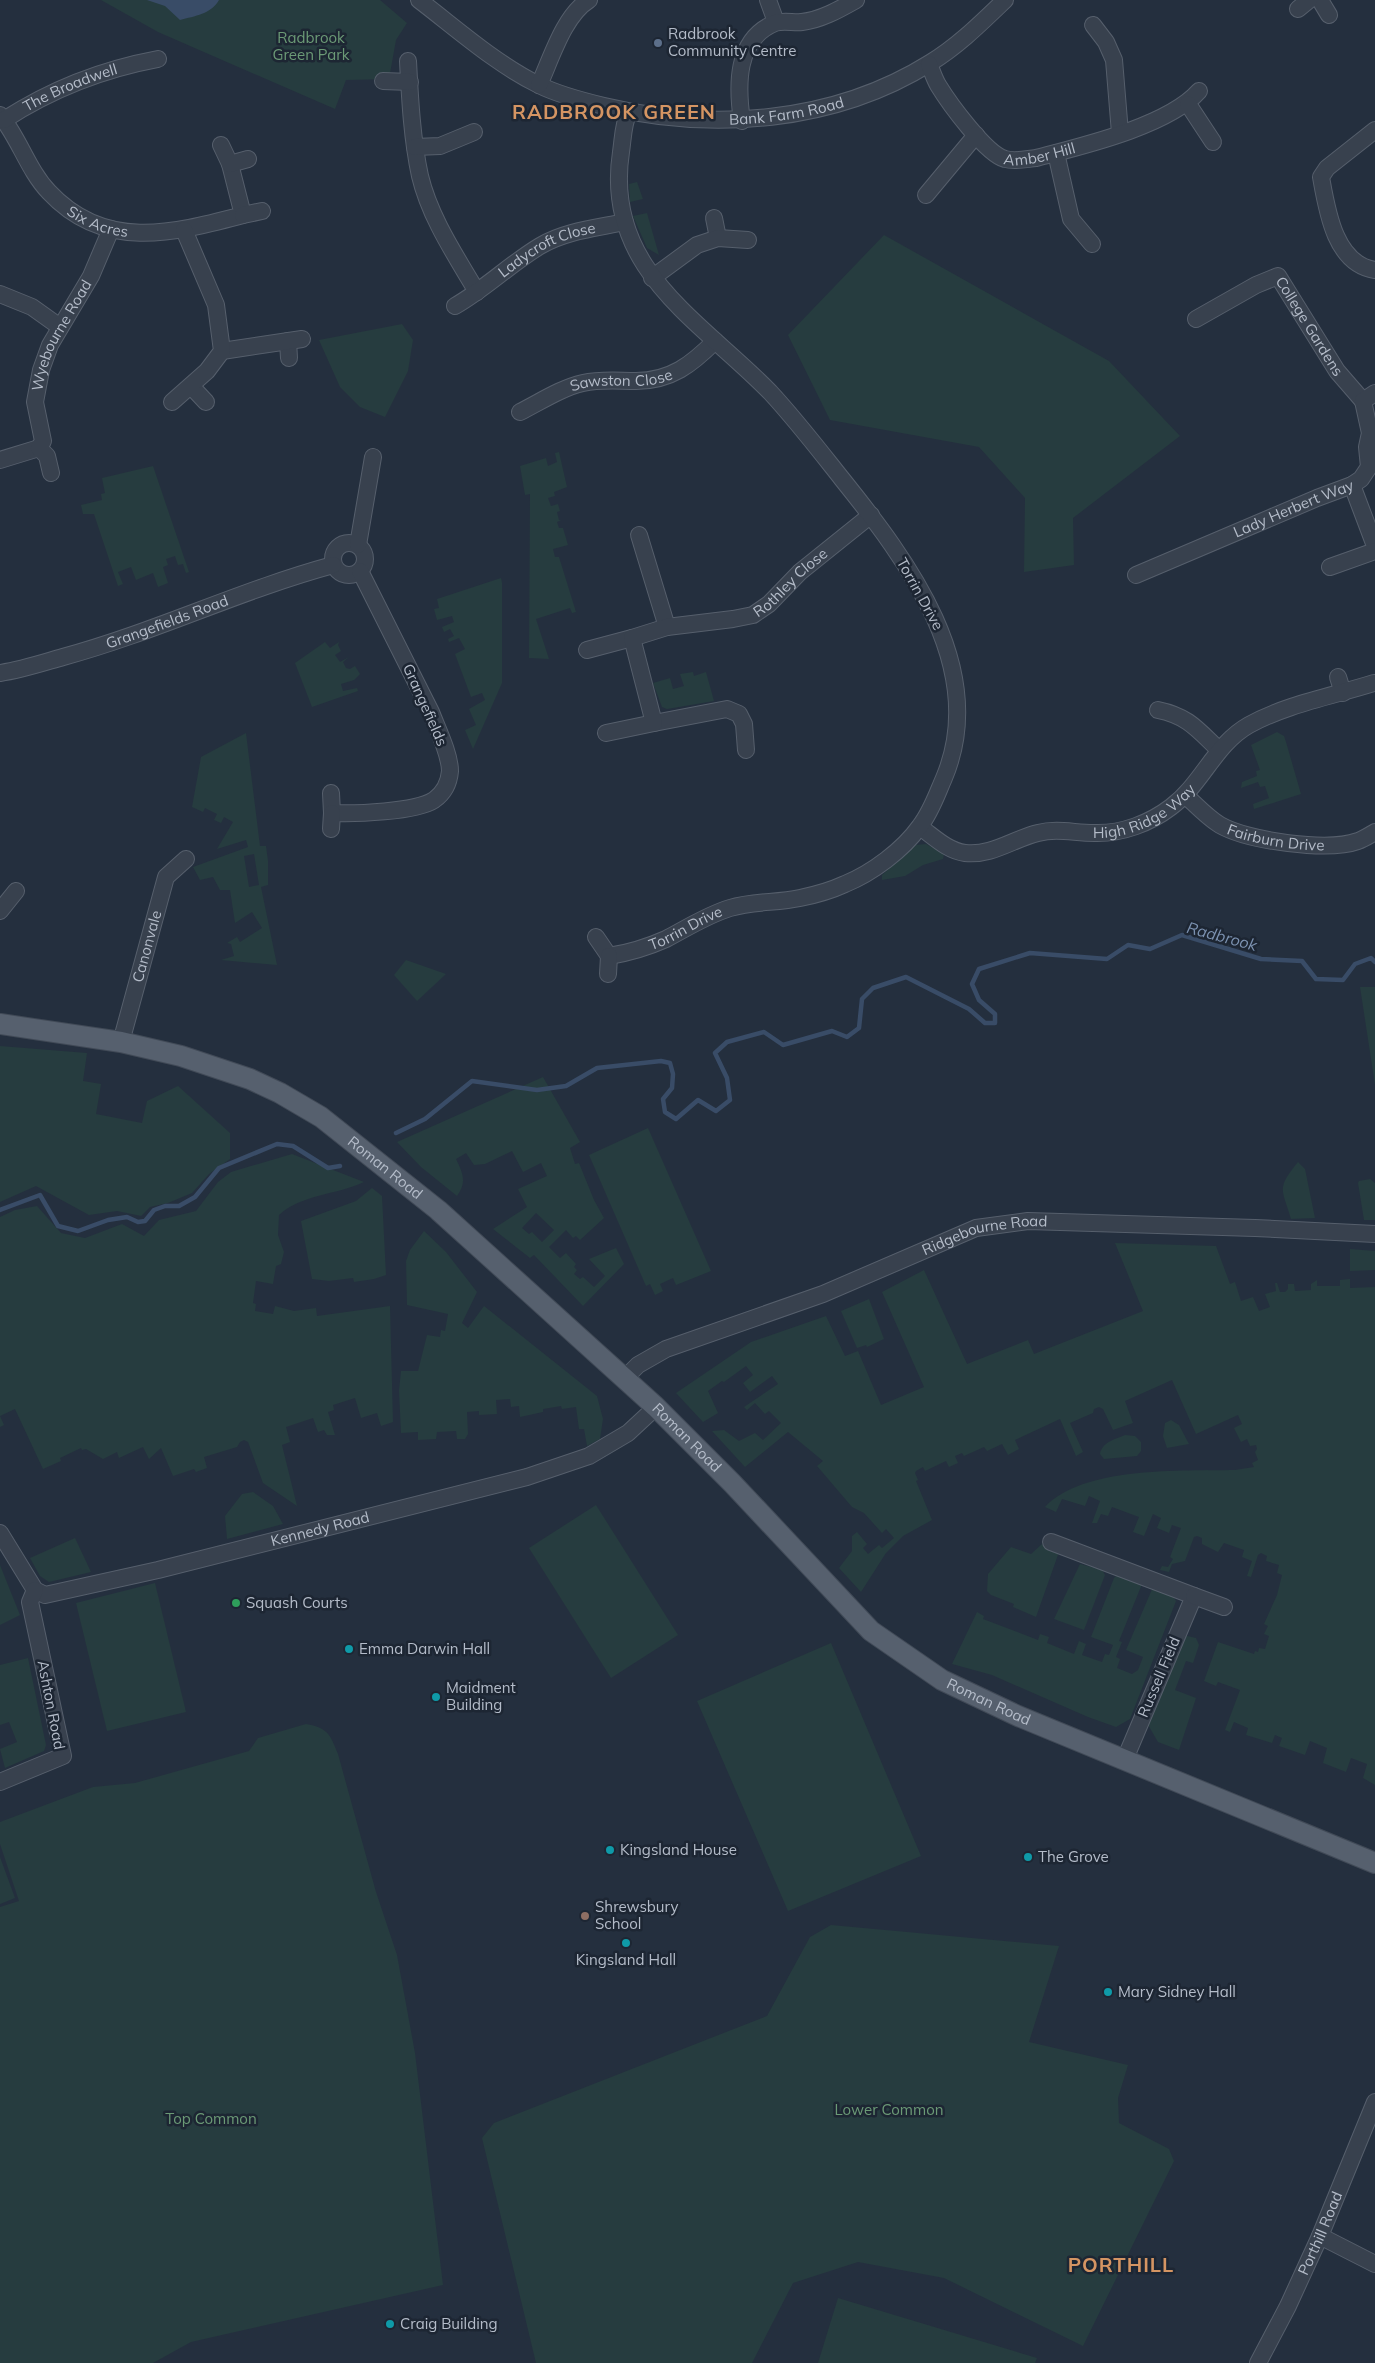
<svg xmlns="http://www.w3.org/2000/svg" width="1375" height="2363" viewBox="0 0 1375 2363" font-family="Mulish,sans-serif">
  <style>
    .green { fill: #263c3f; fill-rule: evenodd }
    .water { fill: #394c67 }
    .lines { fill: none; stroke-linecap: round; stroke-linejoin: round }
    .stream { stroke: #394c67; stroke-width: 4.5 }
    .minor-casing { stroke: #565f6c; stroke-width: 18 }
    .major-casing { stroke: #414a57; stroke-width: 22 }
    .minor { stroke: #38414e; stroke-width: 16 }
    .major { stroke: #56606e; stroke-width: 20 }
    .service-dot { fill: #5c6f8a; stroke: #1d2633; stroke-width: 2 }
    .leisure-dot { fill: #2e9e5b; stroke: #1d2633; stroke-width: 2 }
    .culture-dot { fill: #0f9aa8; stroke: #1d2633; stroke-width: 2 }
    .education-dot { fill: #8d6e63; stroke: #1d2633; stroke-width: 2 }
    .labels { text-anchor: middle; stroke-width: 5; stroke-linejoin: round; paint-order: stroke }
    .poi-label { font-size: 15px; fill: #b4bcc9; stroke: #1d2633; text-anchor: start }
    .park-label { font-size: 15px; fill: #6b9a76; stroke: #1d2633 }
    .street-label { font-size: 15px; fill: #b4bcc9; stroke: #1d2633 }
    .water-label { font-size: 16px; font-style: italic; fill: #7c92b1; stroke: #1d2633 }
    .district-label { font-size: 20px; font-weight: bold; letter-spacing: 1px; fill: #d59563; stroke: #1d2633 }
  </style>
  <rect width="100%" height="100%" fill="#242f3e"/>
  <g class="green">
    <path d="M101,0H380L407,23L396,40L389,79L346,80L335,109L158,32Z"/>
    <path d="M637,182L643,199L630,202L629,184Z"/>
    <path d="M647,213L659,255L647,248L633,216Z"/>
    <path d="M884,235L1109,361L1180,436L1073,518L1074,565L1024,572L1025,498L979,447L830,420L788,335Z"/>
    <path d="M402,324L413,340L408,371L385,417L360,407L340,387L319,340Z"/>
    <path d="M559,452L567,487L554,492L555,496L548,498L551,506L558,504L560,511L557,512L559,520H561L557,522L559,528H563L568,545L553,549L555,557H559L576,612L572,613L570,608L536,619L549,659L529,658L530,494L525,495L520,466L546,458L548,466L557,462L555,453Z"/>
    <path d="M153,466L189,572L186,573L183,564L178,565L175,556L166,559L168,565L163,567L168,583L158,587L153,573L136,580L131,567L118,572L123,584L118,586L94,514H83L81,505L102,500L101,494L105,493L102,478Z"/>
    <path d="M501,578L502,583V683L473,749L465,730L476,725L469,709L485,700L482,693L471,697L455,654L465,649L459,638L449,642L448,639L454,636L450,629L444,632L442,627L454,622L452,616L437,620L434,609L439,608L437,599Z"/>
    <path d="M325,642L330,648L339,642L338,645L341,651L335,655L340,662L349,657L343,662L346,668L350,669L355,666L360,674L354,680L341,684L343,691L357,688L358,691L312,707L295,663Z"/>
    <path d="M693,672L694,676L706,672L714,701L667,709L662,707L653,683L670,678L673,689L684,686L680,674Z"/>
    <path d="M1277,732L1284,736L1286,742L1301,794L1254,809L1253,804L1269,798L1265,786L1260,787L1258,782L1241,788L1242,782L1257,776L1256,771L1260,770L1251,745Z"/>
    <path d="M246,733L260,846H266L268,861V885L261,887L277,965L221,960L234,956L231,944L227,943L237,937L240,942L262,928L252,912L235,923L230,890H220L213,877L200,880L193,867L248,847L246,840L217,849L233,822L224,817L221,823L214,820L217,814L205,808L203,812L192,807L201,757ZM254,854L259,885L249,887L244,856Z"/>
    <path d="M926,844L944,854L943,859L923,865L905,876L882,880V875L916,845Z"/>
    <path d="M406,960L446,974L417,1001L394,975Z"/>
    <path d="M1360,987H1375V1085Z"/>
    <path d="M0,1046L87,1053L83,1081L101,1084L96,1114L142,1123L147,1101L178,1086L230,1133V1159L209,1174L192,1193L168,1203L150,1207L141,1216L117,1211L89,1215L36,1186L0,1202Z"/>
    <path d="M543,1077L580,1142L570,1148L575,1164L579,1163L594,1200L604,1218L580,1240L576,1236L573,1238L566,1230L549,1247L560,1258L566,1253L576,1264L574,1267L577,1270L574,1274L580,1279L583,1277L594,1287L605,1276L589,1259L616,1248L624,1264L583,1306L534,1255L530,1258L493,1229L527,1207L518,1189L547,1176L541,1163L523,1172L512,1151L485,1164L474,1165L466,1153L456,1159C463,1173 467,1183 457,1196L421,1167L397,1142ZM536,1213L554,1230L542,1242L532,1232L529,1234L522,1228Z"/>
    <path d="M648,1128L711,1271L676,1285L673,1278L660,1284L663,1291L655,1295L650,1284L646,1286L589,1155Z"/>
    <path d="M292,1154L364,1182C337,1195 302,1194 279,1215L278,1235L284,1252L281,1264L276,1266L273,1284L256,1281L253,1303L256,1304L255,1311L273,1314L275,1306L294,1311L316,1308L317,1316L390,1306L393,1422L381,1426L377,1413L361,1418L355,1398L333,1405L334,1410L328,1412L335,1435H327L324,1430L318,1432L313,1418L286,1427L290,1442L282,1445L297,1506L263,1483L248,1442L244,1440L240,1442L237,1447L204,1457L207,1468L196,1472L194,1469L173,1476L161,1448L149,1459L143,1447L119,1458L117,1452L103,1459L86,1449L82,1450L81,1448L60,1458L61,1461L43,1469L15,1409L0,1416L4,1425L0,1427V1217L15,1210L37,1206L61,1233L85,1238L122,1224L144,1236L159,1220L196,1211L218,1182L231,1172Z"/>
    <path d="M1298,1162L1305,1169L1315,1218L1291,1219C1282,1188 1276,1189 1298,1162Z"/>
    <path d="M1370,1179L1375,1183V1220H1364L1358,1183L1359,1181Z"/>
    <path d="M372,1188L382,1196L386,1275L374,1279L354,1282L353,1278L329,1281L312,1279L301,1221L356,1201Z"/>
    <path d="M424,1231L446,1252L477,1292L462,1323L468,1328L484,1306L597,1396L603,1419L600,1439L587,1446L584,1429H579L576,1407L562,1409L561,1406L543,1409V1412L520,1417L519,1406L511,1407L510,1399L496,1400L497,1414L479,1415V1411L467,1412L468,1434L465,1439H457L456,1431L437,1432L436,1439L418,1440V1432L401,1433L399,1391L401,1371H418L427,1335L440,1337L441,1330L445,1331L448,1314L407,1305L406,1261L410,1250Z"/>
    <path d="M1115,1243L1216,1246L1230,1284L1235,1282L1241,1301L1253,1297L1259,1311L1270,1307L1265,1294L1276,1291L1275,1283H1277L1280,1292H1285L1288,1289V1284H1294L1295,1291L1311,1290V1284L1317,1280V1286H1340V1280L1350,1279V1288L1375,1287V1785L1363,1778L1367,1764L1351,1758L1346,1772L1323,1763L1327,1748L1310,1741L1305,1755L1279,1746L1282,1738L1275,1735L1272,1743L1246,1735L1248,1728L1234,1722L1230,1732L1225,1730L1240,1690L1218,1682L1216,1686L1204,1681L1218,1642L1254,1654L1255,1651L1258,1652L1259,1648L1265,1649L1269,1636L1264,1634L1268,1626L1264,1624L1277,1595L1282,1575L1277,1573L1279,1565L1266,1561L1267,1556L1261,1553L1258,1555L1251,1577L1247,1576L1252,1561L1242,1557L1244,1550L1224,1543L1218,1552L1202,1544V1538L1197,1536L1194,1537L1185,1561L1172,1564L1169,1572L1160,1570L1162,1566L1168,1567L1173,1559L1170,1557L1181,1528L1172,1525L1169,1533L1157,1528L1161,1518L1153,1514L1144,1536L1133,1532L1139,1517L1112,1507L1108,1516L1101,1514L1097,1523H1092L1100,1501L1089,1496L1085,1506L1062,1499L1056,1512L1045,1507C1083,1466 1182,1471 1235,1470L1254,1467L1252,1463L1258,1460L1255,1452L1257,1449L1256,1445L1250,1446L1247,1439L1241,1442L1234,1428L1242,1424L1238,1415L1196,1434L1172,1380L1125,1401L1133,1423L1113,1430L1103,1409L1099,1407L1094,1409L1093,1413L1070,1423L1083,1452L1076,1456L1060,1419L1015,1440L1019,1449L1008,1455L1002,1444L987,1451L984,1447L964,1456L962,1453L955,1456L958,1463L949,1467L946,1461L925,1471L923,1467L916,1471L915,1473L918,1480L916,1481L932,1520L903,1536L886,1553L861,1592L839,1568L852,1551V1536L857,1532L867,1544L863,1548L868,1554L879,1545L882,1548L894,1538L886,1529L882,1533L864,1513L852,1507L817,1466L823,1461L788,1432L745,1467L712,1431L724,1430L739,1441L755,1433L763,1440L781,1423L769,1411L765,1414L755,1403L747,1410L744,1407L778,1384L772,1376L750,1392L743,1383L753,1375L746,1366L724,1382L722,1381L708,1391L718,1413L703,1422L676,1393L751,1342L826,1316L845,1356L858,1351L881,1405L924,1387L882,1292L924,1270L967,1364L1028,1340L1034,1354L1143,1311Z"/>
    <path d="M1350,1249L1375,1251V1270L1350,1271Z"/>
    <path d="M869,1299L884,1339L867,1347L866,1345L857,1348L841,1311Z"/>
    <path d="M1171,1420L1179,1425L1189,1444L1167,1448L1163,1436L1165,1423Z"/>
    <path d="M1125,1435L1135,1436L1141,1442V1451L1137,1456L1104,1459L1100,1454C1102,1442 1116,1439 1125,1435Z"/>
    <path d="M253,1492L273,1506L283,1524L227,1539L225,1516L242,1494Z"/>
    <path d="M596,1505L678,1635L611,1678L529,1548Z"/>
    <path d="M75,1538L91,1572L49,1582L40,1576L30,1558Z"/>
    <path d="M1042,1544L1059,1552L1036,1617L1013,1607L1014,1604L991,1595L987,1591L988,1574L1011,1547L1031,1554Z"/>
    <path d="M1080,1564L1102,1570L1105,1575L1084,1630L1054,1619Z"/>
    <path d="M0,1565L20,1615L0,1625Z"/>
    <path d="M1118,1574L1142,1584L1119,1641L1122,1642L1116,1657L1120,1659L1117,1668L1132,1674L1138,1670L1143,1657L1126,1650L1153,1587L1172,1595L1176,1601L1130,1719L1116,1727L1088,1717L992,1675L952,1664L977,1612L984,1616L983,1619L1038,1640L1040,1634L1049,1637L1047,1643L1074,1654L1079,1641L1086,1644L1082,1655L1102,1662L1105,1654L1109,1655L1113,1645L1091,1637L1114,1578Z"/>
    <path d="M155,1583L186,1712L107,1731L76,1603Z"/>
    <path d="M1183,1635L1196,1638L1199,1645L1193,1663L1186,1661L1175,1690L1196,1698L1179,1750L1158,1742L1147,1723Z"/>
    <path d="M831,1643L921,1856L788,1911L697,1701Z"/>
    <path d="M28,1658L46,1745L44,1751L5,1768L0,1749L17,1742L9,1722L0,1725V1665Z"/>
    <path d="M306,1724C328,1728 330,1734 338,1754L376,1892L397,1955L415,2053L443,2285L191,2342L153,2363H0V1907L19,1901L0,1844V1822L93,1787L135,1783L249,1751L258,1738Z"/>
    <path d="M0,1857L15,1898L0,1904Z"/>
    <path d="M831,1925L1059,1946L1029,2042L1128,2065L1118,2098L1119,2123L1169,2149L1174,2161L1083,2346L944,2278L858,2262L793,2283L752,2363H536L482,2138L494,2123L767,2016L810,1937Z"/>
    <path d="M838,2298L1037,2358L1035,2363H818Z"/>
  </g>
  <path class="water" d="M147,0H219C211,14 195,16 180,20L165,6Z"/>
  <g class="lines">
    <g class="stream">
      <path d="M396,1133L425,1119L472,1081L537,1090L566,1086L597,1068L661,1061L670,1063L673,1074L672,1088L663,1099L665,1112L676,1119L698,1100L716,1111L730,1100L727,1078L715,1053L727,1042L764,1032L783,1045L832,1031L847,1037L859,1028L862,999L873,988L906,977L969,1009L985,1023H995V1014L979,1000L972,984L979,969L1030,953L1107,959L1128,945L1150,949L1182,935L1261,959L1302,961L1316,979L1343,980L1355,964L1371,958L1375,962"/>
      <path d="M0,1210L40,1195L58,1226L78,1231L108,1220L127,1217L138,1222L145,1221L154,1210L165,1206H179L195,1197L219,1168L277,1144L293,1146L328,1168L340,1166"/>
    </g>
    <g class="minor-casing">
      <g id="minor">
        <path id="s1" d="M419,0C457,29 496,64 539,85C559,95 583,101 604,106C712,132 834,123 930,63C958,46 981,23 1005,0"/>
        <path d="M768,0L776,22"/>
        <path d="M1320,0L1329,15"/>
        <path d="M1298,9L1309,0"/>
        <path d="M1093,25L1106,42L1114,60L1120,133"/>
        <path d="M408,61C410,99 412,139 420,176C430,218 456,256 477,292"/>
        <path id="s2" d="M929,64C932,71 934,78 938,85C949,103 986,154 1005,159C1015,162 1026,159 1036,158C1082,146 1168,126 1199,91"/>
        <path d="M383,81L410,82"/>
        <path d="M539,85C551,59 564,15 589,0"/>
        <path d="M1188,104L1213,142"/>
        <path id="s3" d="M0,115C19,138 28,170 49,192C105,252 174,233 243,215L230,164"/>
        <path id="s4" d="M4,120C50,90 104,69 158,59"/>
        <path d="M742,121C737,87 735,39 775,23C783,20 794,23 802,22C821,20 840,9 856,0"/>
        <path d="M1375,130L1327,168L1321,177C1327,211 1335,264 1375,270"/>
        <path d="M221,145L230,164L248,159"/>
        <path d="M415,147L440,146L474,132"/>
        <path d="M1056,153L1071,219L1092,244"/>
        <path d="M926,195L976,135"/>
        <path d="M243,215L262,211"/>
        <path d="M714,218L718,238"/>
        <path d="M652,278L697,245L718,238L748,240"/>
        <path d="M0,294L32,307L60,327"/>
        <path id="s5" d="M455,306C485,289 510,264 540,246C565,231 597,228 625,222"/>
        <path id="s6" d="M1196,319L1256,285L1278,276L1337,371L1363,401"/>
        <path d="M288,341L289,358"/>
        <path d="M222,351L302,339"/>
        <path d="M191,386L206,402"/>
        <path d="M172,402L207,371L222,351L216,305L184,230"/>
        <path id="s7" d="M520,412C540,402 561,388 583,383C601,379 618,381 636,381C671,381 692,364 715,341"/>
        <path d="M0,460L39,448"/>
        <path id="s8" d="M51,473L47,456L39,448L43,441L35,402L41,370L50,345L91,276L111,229"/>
        <path d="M1352,485L1375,546"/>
        <path d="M639,535L667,627"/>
        <circle cx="349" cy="559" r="16"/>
        <path d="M358,545L373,457"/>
        <path d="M1330,567L1375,551"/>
        <path id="s9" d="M1136,575L1317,498L1352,485L1361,479L1369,467L1367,447L1370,433L1363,401L1375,393"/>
        <path d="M587,650L632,638"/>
        <path id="s10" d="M0,673C21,670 42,663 63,657C155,632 241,590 333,565"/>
        <path d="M1338,677L1343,693"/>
        <path d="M1158,710C1188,716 1198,730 1219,750"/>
        <path d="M654,723L727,709L739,714L744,724L746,750"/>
        <path id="s11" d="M606,733L654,723L632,638L667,627L733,619L753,615L769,604L800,572L871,515"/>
        <path d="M331,793L332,813C354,814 416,812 434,800C444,793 449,783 450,771C450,754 437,728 431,712L360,571"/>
        <path id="s12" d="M1185,795C1196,805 1208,818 1220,825C1248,841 1328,852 1358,841C1364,839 1370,835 1375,832"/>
        <path id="s13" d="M920,827C934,837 948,851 965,853C992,856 1013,839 1038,833C1057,828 1074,833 1094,833C1122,834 1150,823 1171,807C1202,784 1215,744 1249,725C1287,704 1333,696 1374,683"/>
        <path d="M331,829L332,813"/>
        <path d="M0,911L16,891"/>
        <path id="s14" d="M596,937L609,956C628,953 648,947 666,939C687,928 707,915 730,908C753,901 777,903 800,898C815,895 832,890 845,884C872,873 903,850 920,826C931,812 937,794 944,778C990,669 907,560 842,479C819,450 796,420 770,392C701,321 603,269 621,152C623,139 623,123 629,112"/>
        <path d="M608,974L609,956"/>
        <path id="s15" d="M121,1042L166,877L186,859"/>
        <path id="s16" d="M624,1379L638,1365L666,1349L823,1294L976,1228L1028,1221L1255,1228L1375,1234"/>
        <path id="s17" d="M0,1533L35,1590L45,1595L158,1570L527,1477L589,1456L628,1433L656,1407"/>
        <path d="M1051,1542L1194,1596L1125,1759"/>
        <path d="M1194,1596L1224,1607"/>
        <path d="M0,1782L63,1756L30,1602L35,1590"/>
        <path d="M1320,2236L1375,2264"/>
        <path id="s18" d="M1258,2363L1288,2306L1320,2236L1375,2102"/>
      </g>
    </g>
    <g class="major-casing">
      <g id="major">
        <path id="s19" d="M0,1024L121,1042L181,1056L250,1079L280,1093L321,1117L438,1210L656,1407L732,1483L871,1631L942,1680L1018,1716L1375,1863"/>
      </g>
    </g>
    <use href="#minor" class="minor"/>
    <use href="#major" class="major"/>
  </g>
  <circle class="service-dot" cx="658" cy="43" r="5"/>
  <circle class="leisure-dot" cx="236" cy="1603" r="5"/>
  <g class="culture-dot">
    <circle cx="349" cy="1649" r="5"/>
    <circle cx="436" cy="1697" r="5"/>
    <circle cx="610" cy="1850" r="5"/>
    <circle cx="1028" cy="1857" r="5"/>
    <circle cx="626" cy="1943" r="5"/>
    <circle cx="1108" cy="1992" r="5"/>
    <circle cx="390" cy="2324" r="5"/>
  </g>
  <circle class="education-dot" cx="585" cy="1916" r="5"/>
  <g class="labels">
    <g class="poi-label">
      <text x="668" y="39">Radbrook<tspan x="668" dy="17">Community Centre</tspan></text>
      <text x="246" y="1608">Squash Courts</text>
      <text x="359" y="1654">Emma Darwin Hall</text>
      <text x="446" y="1693">Maidment<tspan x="446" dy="17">Building</tspan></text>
      <text x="620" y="1855">Kingsland House</text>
      <text x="1038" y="1862">The Grove</text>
      <text x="595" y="1912">Shrewsbury<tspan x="595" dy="17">School</tspan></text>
      <text x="626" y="1965" text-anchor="middle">Kingsland Hall</text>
      <text x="1118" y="1997">Mary Sidney Hall</text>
      <text x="400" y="2329">Craig Building</text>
    </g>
    <g class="park-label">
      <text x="311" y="43">Radbrook<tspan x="311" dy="17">Green Park</tspan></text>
      <text x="889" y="2115">Lower Common</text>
      <text x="211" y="2124">Top Common</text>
    </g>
    <g class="street-label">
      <text dy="5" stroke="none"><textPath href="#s4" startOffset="74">The Broadwell</textPath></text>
      <text dy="5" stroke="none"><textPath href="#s1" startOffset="400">Bank Farm Road</textPath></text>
      <text dy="5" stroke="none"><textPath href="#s2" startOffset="159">Amber Hill</textPath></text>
      <text dy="5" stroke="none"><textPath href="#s3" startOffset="150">Six Acres</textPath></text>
      <text dy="5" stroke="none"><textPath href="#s5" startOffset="109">Ladycroft Close</textPath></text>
      <text dy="5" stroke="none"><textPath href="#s6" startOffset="152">College Gardens</textPath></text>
      <text dy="5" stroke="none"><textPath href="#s8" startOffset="149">Wyebourne Road</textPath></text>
      <text dy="5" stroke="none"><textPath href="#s7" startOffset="108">Sawston Close</textPath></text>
      <text dy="5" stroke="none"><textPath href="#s9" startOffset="171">Lady Herbert Way</textPath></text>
      <text dy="5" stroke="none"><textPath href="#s11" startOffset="310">Rothley Close</textPath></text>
      <text transform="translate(920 594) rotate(61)" y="5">Torrin Drive</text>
      <text dy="5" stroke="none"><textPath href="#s10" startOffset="175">Grangefields Road</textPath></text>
      <text transform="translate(425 705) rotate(66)" y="5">Grangefields</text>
      <text dy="5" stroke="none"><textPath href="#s13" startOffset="241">High Ridge Way</textPath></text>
      <text dy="5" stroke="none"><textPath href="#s12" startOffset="104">Fairburn Drive</textPath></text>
      <text dy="5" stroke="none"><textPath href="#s14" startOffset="105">Torrin Drive</textPath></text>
      <text dy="5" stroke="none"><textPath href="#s15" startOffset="99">Canonvale</textPath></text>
      <text dy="5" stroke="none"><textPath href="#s19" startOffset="419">Roman Road</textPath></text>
      <text dy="5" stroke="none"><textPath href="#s16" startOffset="392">Ridgebourne Road</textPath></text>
      <text dy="5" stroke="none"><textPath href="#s19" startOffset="824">Roman Road</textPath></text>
      <text dy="5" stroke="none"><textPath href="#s17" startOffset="361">Kennedy Road</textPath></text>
      <text transform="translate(1159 1677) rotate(-67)" y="5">Russell Field</text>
      <text dy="5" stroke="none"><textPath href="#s19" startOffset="1229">Roman Road</textPath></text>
      <text transform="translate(51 1705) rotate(79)" y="5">Ashton Road</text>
      <text dy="5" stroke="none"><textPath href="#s18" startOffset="144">Porthill Road</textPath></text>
    </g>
    <g class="water-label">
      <text transform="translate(1222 936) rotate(15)" y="6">Radbrook</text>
    </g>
    <g class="district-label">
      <text x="614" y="119">RADBROOK GREEN</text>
      <text x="1121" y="2272">PORTHILL</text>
    </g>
  </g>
</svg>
